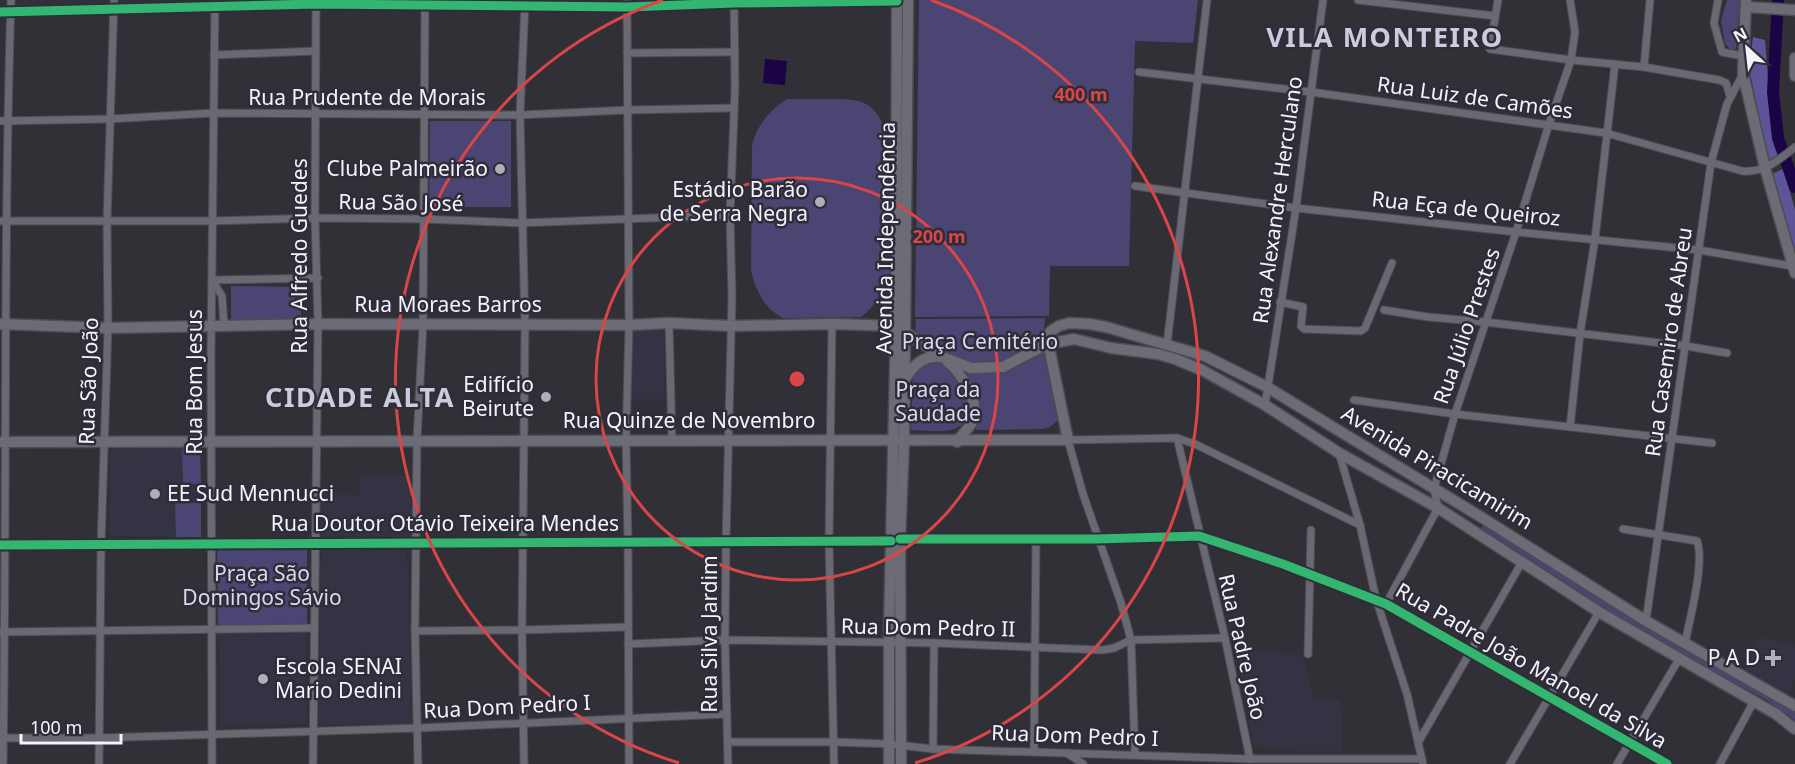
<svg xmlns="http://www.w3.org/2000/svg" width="1795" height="764" viewBox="0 0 1795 764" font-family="'Noto Sans',sans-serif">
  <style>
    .built { fill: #343344 }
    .green { fill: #4a4573 }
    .forest { fill: #5e5498 }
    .water { fill: #1b0446 }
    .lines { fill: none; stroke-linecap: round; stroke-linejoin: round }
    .river { stroke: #1b0446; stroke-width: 12 }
    .street-casing { stroke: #4c4c51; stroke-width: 9 }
    .secondary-casing { stroke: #4c4c51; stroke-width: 13 }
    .street { stroke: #696873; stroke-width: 7 }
    .secondary { stroke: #6c6c77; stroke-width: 10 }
    .cycleway-casing { stroke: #2e2d39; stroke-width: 13 }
    .cycleway { stroke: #33b770; stroke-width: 9 }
    .ring { fill: none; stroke: #da4648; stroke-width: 3 }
    .poi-dot { fill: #afafb7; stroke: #2e2d39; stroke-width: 2 }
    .labels { text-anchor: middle; stroke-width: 5; stroke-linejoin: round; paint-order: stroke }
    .street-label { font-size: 21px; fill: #f3f3fc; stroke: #2e2d39 }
    .poi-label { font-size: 21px; fill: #f3f3fc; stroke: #2e2d39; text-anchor: end }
    .park-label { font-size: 21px; fill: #dad9ee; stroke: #2e2d39 }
    .district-label { font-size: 27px; font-weight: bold; letter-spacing: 1.5px; fill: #ccccdc; stroke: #2e2d39 }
    .centre { fill: #da4648; stroke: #2e2d39; stroke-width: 3 }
    .ring-label { font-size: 18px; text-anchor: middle; font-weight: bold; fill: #da4648; stroke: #2e2d39; stroke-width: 5; stroke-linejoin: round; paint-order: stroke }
  </style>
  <rect width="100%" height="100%" fill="#303036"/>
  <g class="built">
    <path d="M633,329H664V399H630Z"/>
    <path d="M200,447L201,537L111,536L109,533L110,453L113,449Z"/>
    <path d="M360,475L411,476V539L320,538V492L359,495Z"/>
    <path d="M321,548L403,550L407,554L412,724L318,725Z"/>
    <path d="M306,633L307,724L220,726L219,634Z"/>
    <path d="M1758,637L1795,645V678L1789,695L1745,672Z"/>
    <path d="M1235,649L1302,655L1314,699L1341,701L1342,751H1298L1254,746Z"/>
  </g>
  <g class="green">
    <path d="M919,0H1198L1193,43L1135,41L1129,266H1050L1049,316L915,317Z"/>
    <path d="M1727,0H1740L1736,49L1731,50L1725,44L1721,21Z"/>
    <path d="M787,99C801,99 815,99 829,99C863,99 873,100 887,133L891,266C887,286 877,305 861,317L783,318C764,308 756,291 751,271L752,145C757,125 769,111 787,99Z"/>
    <path d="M430,121H511V207H429Z"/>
    <path d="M231,286L300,287L301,320H231Z"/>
    <path d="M1045,318L1043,343C1016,357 991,372 960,361C944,356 929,344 915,335L916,319Z"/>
    <path d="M1040,352H1044L1049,358L1046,363L1059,415L1058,420L1050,427L1043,429L977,430L974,426L962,373L964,371C992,379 1017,366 1040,352Z"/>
    <path d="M938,361C953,373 986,413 959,427C946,434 925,430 911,430L913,375L927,363Z"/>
    <path d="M182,447H200L201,484H183Z"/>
    <path d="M175,503H201V537H176Z"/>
    <path d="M1484,524L1795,711V720L1765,699L1714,672L1603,607L1481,528Z"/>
    <path d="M307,546V626L218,627L217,548Z"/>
  </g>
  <g class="forest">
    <path d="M1753,37L1765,40L1772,132L1779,154L1768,161L1749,68Z"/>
    <path d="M1783,169L1795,209V253L1772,174Z"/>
  </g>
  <path class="water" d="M765,59L787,61L785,85L763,83Z"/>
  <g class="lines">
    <path class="river" d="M1778,0L1773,92L1778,138L1795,187"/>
    <g class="street-casing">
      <g id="street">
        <path d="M627,0L629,325L626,441L628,542L629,764"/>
        <path d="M1358,0L1495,16"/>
        <path d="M1498,0L1490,49L1571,60L1644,67L1719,80L1726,83L1730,96"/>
        <path d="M1718,0L1714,23L1722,52L1743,56"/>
        <path d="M0,12L316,4L627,7L734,3L897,1"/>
        <path d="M627,53L735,52"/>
        <path d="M214,55L316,51"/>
        <path d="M1644,67L1650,0"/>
        <path d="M1139,72L1311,92L1606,133L1742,171C1764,173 1779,160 1795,147"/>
        <path d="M0,121L110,119L213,113L520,115L627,110L734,108"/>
        <path d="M1135,186L1296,208L1516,232L1699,250L1792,266"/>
        <path d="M0,221H212L315,218L423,219L521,223L730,215"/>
        <path d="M212,280L318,278"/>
        <path d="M212,280L222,296L224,326"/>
        <path d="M1280,302L1303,307L1301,326L1304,329L1361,331L1365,328L1392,263"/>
        <path d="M1384,310L1428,317L1485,322L1686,346L1727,353"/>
        <path d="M669,323L672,441"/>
        <path d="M832,324L829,541L834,764"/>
        <path d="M1167,345L1207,0"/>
        <path d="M1354,400L1455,414L1712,443"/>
        <path d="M1265,405L1296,208L1323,0"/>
        <path d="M1570,427L1580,334L1595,239L1615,64"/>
        <path d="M1177,438L1225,638L1250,759"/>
        <path d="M1339,453L1360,525L1376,599L1407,694L1423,764"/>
        <path d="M1623,529L1697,541C1705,563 1690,618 1685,643"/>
        <path d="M900,539H1097L1199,536L1283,564L1386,604L1667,764"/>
        <path d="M0,545L891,541"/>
        <path d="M1386,604L1438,508L1434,489L1455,414L1516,232L1549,124L1571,60L1575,32L1570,0"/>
        <path d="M1646,621L1711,163L1727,104L1743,74"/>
        <path d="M415,631L522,630L628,627"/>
        <path d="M0,632L314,628"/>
        <path d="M628,644L725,640L934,643L1103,650L1114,648L1131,640L1225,638"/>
        <path d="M1308,654L1311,530"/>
        <path d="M0,738H99L418,728L727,714"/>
        <path d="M1419,741L1522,562"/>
        <path d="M728,742H834L890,744L933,749L1250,759H1422"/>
        <path d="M933,749L934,643"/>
        <path d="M1034,752L1036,539"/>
        <path d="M1067,753L1083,764"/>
        <path d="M1135,754L1131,640L1121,603L1083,494L1068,440L1177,438L1195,444L1360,525"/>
        <path d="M3,764C7,509 3,255 11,0"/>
        <path d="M99,764L101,545L108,328L107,221L114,0"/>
        <path d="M212,764L211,353L215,0"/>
        <path d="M313,764L318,324L315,218L316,0"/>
        <path d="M418,764L415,631L417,440L423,325L425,2"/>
        <path d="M524,764L522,630L525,325L520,115L525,3"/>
        <path d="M728,764L725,640L726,541L732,297L730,215L735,88L734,0"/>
        <path d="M1510,764L1599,612"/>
        <path d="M1617,764L1679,659"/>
        <path d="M1720,764L1754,701"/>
      </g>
    </g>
    <g class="secondary-casing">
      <g id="secondary">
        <path d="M1746,0L1743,74L1765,168L1795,273"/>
        <path d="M1746,7L1795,10"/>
        <path d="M1795,58V76"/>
        <path d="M0,324L108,328L318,324L629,325L669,323L732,326L832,324L896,326L942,357L971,368L1003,367L1047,344L1074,339L1111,348L1158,354L1175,359L1202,370L1265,405L1339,453L1438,508L1599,612L1776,714L1795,729"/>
        <path d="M948,362C961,373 978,400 974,418C971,427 962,434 957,442"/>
        <path d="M905,379C914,364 924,355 942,357"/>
        <path d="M0,442L1068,440L1047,337L1051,331L1059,326L1069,323L1090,324L1106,327L1205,356L1267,387L1481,517L1646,621L1795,706"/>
        <path d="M889,764V630L896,326L897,0"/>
        <path d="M901,764L900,539L904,441L908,0"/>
      </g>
    </g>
    <use href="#street" class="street"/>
    <use href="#secondary" class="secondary"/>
    <g class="cycleway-casing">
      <g id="cycleway">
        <path d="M0,12L316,4L627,7L734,3L897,1"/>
        <path d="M900,539H1097L1199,536L1283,564L1386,604L1667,764"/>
        <path d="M0,545L891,541"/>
      </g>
    </g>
    <use href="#cycleway" class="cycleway"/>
  </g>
  <g class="ring">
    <circle cx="797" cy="379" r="201"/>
    <path d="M679 763A402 402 0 0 1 663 0M931 0A402 402 0 0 1 915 763"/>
  </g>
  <g class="poi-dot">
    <circle cx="500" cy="169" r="6"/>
    <circle cx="820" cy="202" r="6"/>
    <circle cx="546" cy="397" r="6"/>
    <circle cx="155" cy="494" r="6"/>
    <path d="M1770 649h6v6h6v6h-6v6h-6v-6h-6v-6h6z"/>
    <circle cx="263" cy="679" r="6"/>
  </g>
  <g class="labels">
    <g class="street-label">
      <text x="367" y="105">Rua Prudente de Morais</text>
      <text transform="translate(1475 98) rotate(8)" y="7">Rua Luiz de Camões</text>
      <text transform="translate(1278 200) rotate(-82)" y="7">Rua Alexandre Herculano</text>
      <text transform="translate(401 203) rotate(1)" y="7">Rua São José</text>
      <text transform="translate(1466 209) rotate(6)" y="7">Rua Eça de Queiroz</text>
      <text transform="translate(886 238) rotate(-89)" y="7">Avenida Independência</text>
      <text transform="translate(300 256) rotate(-90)" y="7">Rua Alfredo Guedes</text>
      <text x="448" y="312">Rua Moraes Barros</text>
      <text transform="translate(1467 326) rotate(-71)" y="7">Rua Júlio Prestes</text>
      <text transform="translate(1669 342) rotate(-82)" y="7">Rua Casemiro de Abreu</text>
      <text transform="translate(89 381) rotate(-88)" y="7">Rua São João</text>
      <text transform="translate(195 382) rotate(-90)" y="7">Rua Bom Jesus</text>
      <text x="689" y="428">Rua Quinze de Novembro</text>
      <text transform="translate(1437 468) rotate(31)" y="7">Avenida Piracicamirim</text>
      <text x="445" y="531">Rua Doutor Otávio Teixeira Mendes</text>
      <text transform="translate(928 628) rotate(1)" y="7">Rua Dom Pedro II</text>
      <text transform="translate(710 634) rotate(-90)" y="7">Rua Silva Jardim</text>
      <text transform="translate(1242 647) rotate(77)" y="7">Rua Padre João</text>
      <text transform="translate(1531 666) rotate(30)" y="7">Rua Padre João Manoel da Silva</text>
      <text transform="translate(507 707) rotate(-3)" y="7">Rua Dom Pedro I</text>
      <text transform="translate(1075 736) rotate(2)" y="7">Rua Dom Pedro I</text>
    </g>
    <g class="poi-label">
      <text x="488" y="176">Clube Palmeirão</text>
      <text x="808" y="197">Estádio Barão<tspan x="808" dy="24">de Serra Negra</tspan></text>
      <text x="534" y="392">Edifício<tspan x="534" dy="24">Beirute</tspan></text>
      <text x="167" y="501" text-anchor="start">EE Sud Mennucci</text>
      <text x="1760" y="665">P A D</text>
      <text x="275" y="674" text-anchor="start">Escola SENAI<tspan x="275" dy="24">Mario Dedini</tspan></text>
    </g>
    <g class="park-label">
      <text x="980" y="349">Praça Cemitério</text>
      <text x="938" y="397">Praça da<tspan x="938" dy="24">Saudade</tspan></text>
      <text x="262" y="581">Praça São<tspan x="262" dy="24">Domingos Sávio</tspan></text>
    </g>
    <g class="district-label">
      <text x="1385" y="47">VILA MONTEIRO</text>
      <text x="360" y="407">CIDADE ALTA</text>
    </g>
  </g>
  <circle cx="797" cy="379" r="9" class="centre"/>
  <g class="ring-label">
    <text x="1081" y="101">400 m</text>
    <text x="939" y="243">200 m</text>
  </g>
  <g transform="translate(1747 48) rotate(333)" stroke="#2e2d39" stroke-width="4.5" paint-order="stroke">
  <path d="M0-4.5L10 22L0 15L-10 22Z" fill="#f3f3fc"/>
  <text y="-9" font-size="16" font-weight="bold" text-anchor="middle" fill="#f3f3fc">N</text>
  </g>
  <path d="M21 734v9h100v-9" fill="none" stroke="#f3f3fc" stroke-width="3"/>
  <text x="30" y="734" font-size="18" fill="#f3f3fc" stroke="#2e2d39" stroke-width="4.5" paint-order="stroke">100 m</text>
</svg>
